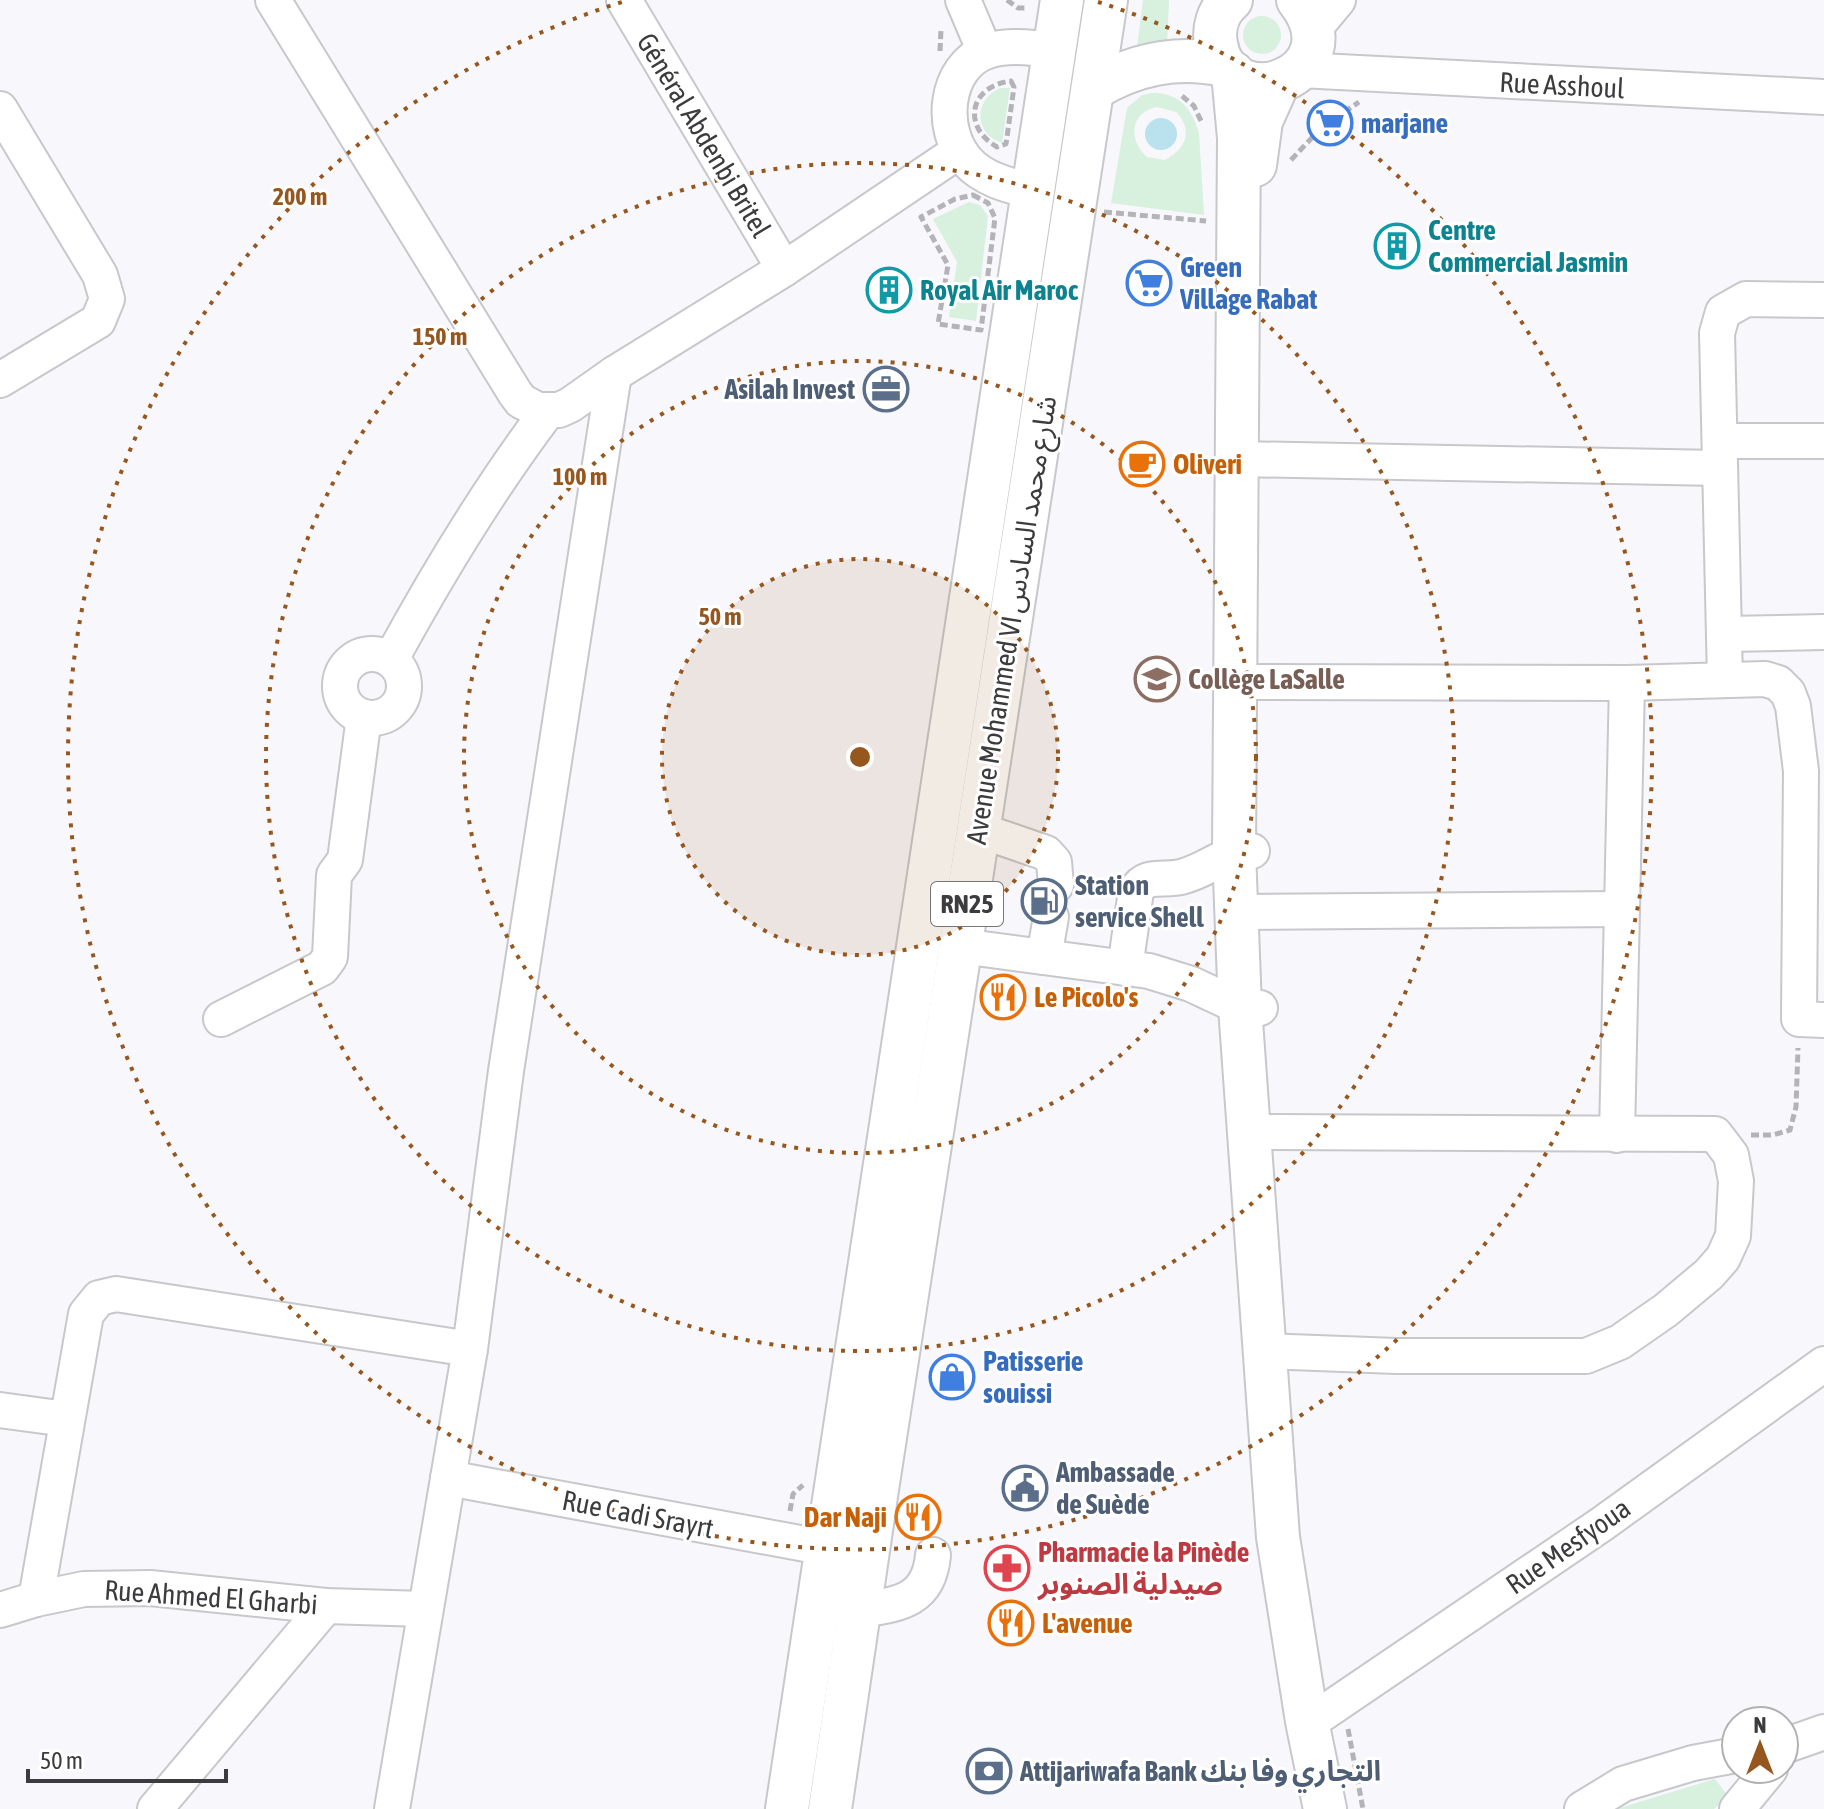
<svg xmlns="http://www.w3.org/2000/svg" width="1824" height="1809" viewBox="0 0 1824 1809" font-family="'Asap Condensed','Noto Sans Arabic',sans-serif">
  <style>
    .green { fill: #d8f0de; fill-rule: evenodd }
    .water { fill: #bae1ee }
    .lines { fill: none; stroke-linecap: round; stroke-linejoin: round }
    .minor-casing { stroke: #c7c8cc; stroke-width: 38 }
    .major-casing { stroke: #c7c8cc; stroke-width: 46 }
    .path { stroke: #b4b4b8; stroke-width: 5; stroke-dasharray: 8 4; stroke-linecap: butt }
    .minor { stroke: #fff; stroke-width: 34 }
    .major { stroke: #fff; stroke-width: 42 }
    .ring { fill: none; stroke: #96571e; stroke-width: 4; stroke-dasharray: 4 8 }
    .labels { text-anchor: middle; stroke-width: 6; stroke-linejoin: round; paint-order: stroke }
    .shield { fill: #fff; stroke: #767678; stroke-width: 2 }
    .shield-label { font-size: 26px; font-weight: bold; fill: #3c3c3e }
    .street-label { font-size: 28px; fill: #3c3c3e; stroke: #fff }
    .shop-label { font-size: 28px; font-weight: bold; fill: #366cbe; stroke: #fff; text-anchor: start }
    .culture-label { font-size: 28px; font-weight: bold; fill: #0d838f; stroke: #fff; text-anchor: start }
    .service-label { font-size: 28px; font-weight: bold; fill: #4e5e75; stroke: #fff; text-anchor: start }
    .food-label { font-size: 28px; font-weight: bold; fill: #c56008; stroke: #fff; text-anchor: start }
    .education-label { font-size: 28px; font-weight: bold; fill: #785e54; stroke: #fff; text-anchor: start }
    .health-label { font-size: 28px; font-weight: bold; fill: #be3a42; stroke: #fff; text-anchor: start }
    .centre { fill: #96571e; stroke: #fff; stroke-width: 4 }
    .ring-label { font-size: 24px; text-anchor: middle; font-weight: bold; fill: #96571e; stroke: #fff; stroke-width: 6; stroke-linejoin: round; paint-order: stroke }
  </style>
  <rect width="100%" height="100%" fill="#f7f7fc"/>
  <g class="green">
    <path d="M1143,0H1169L1167,45L1137,48Z"/>
    <circle cx="1262" cy="35" r="19"/>
    <path d="M1000,88H1010L1002,143C974,134 973,100 1000,88Z"/>
    <path d="M1152,93C1179,92 1192,109 1199,133L1204,215L1111,203L1127,108L1142,95ZM1157,107L1176,112C1194,131 1186,149 1165,160L1147,157C1128,140 1130,112 1157,107Z"/>
    <path d="M969,202L980,205L988,216L976,321L949,317L957,262L933,219Z"/>
    <path d="M1715,1779L1728,1796L1714,1809H1616Z"/>
  </g>
  <circle class="water" cx="1161" cy="134" r="16"/>
  <g class="lines">
    <g class="minor-casing">
      <g id="minor">
        <path d="M273,0L515,393L521,401L538,410H559L570,405L614,374L784,269L959,151"/>
        <path d="M624,0L784,269"/>
        <path d="M963,0L985,52"/>
        <path d="M1313,30L1338,0"/>
        <path d="M1300,70L1824,97"/>
        <path d="M0,109L100,275L107,299L98,321L0,380"/>
        <path d="M1033,191C1009,186 983,179 967,161C939,130 944,67 987,51C1008,44 1033,47 1054,51"/>
        <path d="M1720,441H1824"/>
        <path d="M1238,459L1719,468"/>
        <path d="M1725,634L1824,632"/>
        <circle cx="372" cy="686" r="32"/>
        <path d="M391,659C438,573 488,490 547,412"/>
        <path d="M1725,680L1717,333L1723,312L1746,299L1824,300"/>
        <path d="M1235,682L1627,683L1765,679L1778,683L1788,693L1793,706L1801,771L1799,1019L1824,1020"/>
        <path d="M979,830L1046,853L1054,862L1056,885"/>
        <path d="M1236,912L1622,909"/>
        <path d="M961,946L1149,971L1191,984L1240,1007L1260,1008"/>
        <path d="M1044,957L1051,917"/>
        <path d="M1125,968L1136,891C1145,873 1164,881 1181,877C1209,870 1221,853 1252,851"/>
        <path d="M221,1019L322,968L330,957L334,875L345,860L364,717"/>
        <path d="M1249,1132L1715,1134L1731,1155L1736,1181L1733,1236L1723,1258L1709,1274L1666,1310L1620,1342L1586,1356H1396L1265,1351"/>
        <path d="M1617,1135L1627,683"/>
        <path d="M0,1410L66,1419"/>
        <path d="M448,1478L827,1548"/>
        <path d="M36,1599L86,1314L99,1298L116,1294L470,1349"/>
        <path d="M0,1610L36,1599L84,1589L150,1588L326,1606L424,1609"/>
        <path d="M861,1610C899,1604 929,1601 933,1555"/>
        <path d="M1307,1721L1322,1714L1602,1524L1824,1364"/>
        <path d="M1784,1746L1824,1732"/>
        <path d="M155,1809L326,1606"/>
        <path d="M392,1809L470,1349L506,1071L614,374"/>
        <path d="M1582,1809L1623,1784L1693,1763L1736,1755"/>
        <path d="M1737,1809L1770,1769"/>
      </g>
    </g>
    <g class="major-casing">
      <g id="major">
        <path d="M1231,0C1218,11 1213,28 1216,44C1229,122 1357,75 1298,0"/>
        <path d="M1233,73L1239,138L1234,852L1240,1007L1278,1537L1307,1721L1325,1809"/>
        <path d="M1093,89C1134,64 1176,55 1224,65"/>
        <path d="M1255,165L1261,121L1278,83"/>
        <path d="M787,1809L1062,0"/>
        <path d="M830,1809L876,1496L1106,0"/>
      </g>
    </g>
    <g class="path">
      <path d="M1007,0L1018,8H1025"/>
      <path d="M940,51L941,29"/>
      <path d="M1011,81L1014,87L1006,144L997,147C961,126 970,86 1011,81Z"/>
      <path d="M1182,96L1194,106L1202,123"/>
      <path d="M1291,160L1321,128L1359,102"/>
      <path d="M973,195L988,203L995,218L981,330L938,324L948,265L921,217L955,199Z"/>
      <path d="M1104,212L1206,221"/>
      <path d="M1751,1135H1773L1790,1130L1796,1107L1798,1048"/>
      <path d="M790,1511L793,1494L803,1485"/>
      <path d="M1348,1729L1363,1809"/>
    </g>
    <use href="#minor" class="minor"/>
    <use href="#major" class="major"/>
  </g>
  <circle cx="860" cy="757" r="198" fill="#96571e" fill-opacity=".12"/>
  <g class="ring">
    <circle cx="860" cy="757" r="198"/>
    <circle cx="860" cy="757" r="396"/>
    <circle cx="860" cy="757" r="594"/>
    <path d="M1098 2A792 792 0 1 1 622 2"/>
  </g>
  <defs>
    <g id="supermarket-ring" transform="scale(2.3)"><circle r="9.5" fill="#fff" stroke="#3f7fe0" stroke-width="1.5"/><path d="M-6-5.5h2.5l.6 2H6L4.5 2H-2.5L-4.4-4H-6ZM-1.5 3.2a1.3 1.3 0 1 0 .1 0ZM3 3.2a1.3 1.3 0 1 0 .1 0Z" fill="#3f7fe0"/></g>
    <g id="building-ring" transform="scale(2.3)"><circle r="9.5" fill="#fff" stroke="#0f9aa8" stroke-width="1.5"/><path d="M-4-6H4V6H1V3H-1V6H-4ZM-2.5-4.3h1.7v1.8h-1.7ZM.8-4.3h1.7v1.8H.8ZM-2.5-1h1.7V.8h-1.7ZM.8-1h1.7V.8H.8Z" fill="#0f9aa8"/></g>
    <g id="office-ring" transform="scale(2.3)"><circle r="9.5" fill="#fff" stroke="#5c6f8a" stroke-width="1.5"/><path d="M-6-3h4V-5.5h4V-3h4V5H-6ZM-1-4.5V-3h2v-1.5ZM-6 0V1H6V0Z" fill="#5c6f8a"/></g>
    <g id="cafe-ring" transform="scale(2.3)"><circle r="9.5" fill="#fff" stroke="#e8710a" stroke-width="1.5"/><path d="M-5.5-4.5H6V0H3Q3 3.5 0 3.5H-2.5Q-5.5 3.5-5.5 0ZM3-3.2v2h1.7v-2ZM-6 4.5H4V6H-6Z" fill="#e8710a"/></g>
    <g id="university-ring" transform="scale(2.3)"><circle r="9.5" fill="#fff" stroke="#8d6e63" stroke-width="1.5"/><path d="M0-5L7-2L0 1L-7-2ZM-4 1L0 2.5L4 1V4Q0 6-4 4Z" fill="#8d6e63"/></g>
    <g id="fuel-ring" transform="scale(2.3)"><circle r="9.5" fill="#fff" stroke="#5c6f8a" stroke-width="1.5"/><path d="M-5.5-6h7V0h2V4h1.3V-2.5L3-4.5l.8-.8L6-3V5H2.5V1h-1V6h-7ZM-4.2-4.7v3.2H.2V-4.7Z" fill="#5c6f8a"/></g>
    <g id="restaurant-ring" transform="scale(2.3)"><circle r="9.5" fill="#fff" stroke="#e8710a" stroke-width="1.5"/><path d="M-5-6h1v4h1v-4h1v4h1v-4h1v5L-1.5 .5V6h-2V.5L-5-1ZM5-6V6H3V1.5H1.5Q1.5-4 5-6Z" fill="#e8710a"/></g>
    <g id="shop-ring" transform="scale(2.3)"><circle r="9.5" fill="#fff" stroke="#3f7fe0" stroke-width="1.5"/><path d="M-5-2.5h2.3a2.7 3.5 0 0 1 5.4 0H5L5.5 6h-11ZM-1.5-2.5h3a1.5 2.3 0 0 0-3 0Z" fill="#3f7fe0"/></g>
    <g id="civic-ring" transform="scale(2.3)"><circle r="9.5" fill="#fff" stroke="#5c6f8a" stroke-width="1.5"/><path d="M-.6-6.5H3V-4.5H.6V-3L4-1V1h2V6H-6V1h2V-1L-.6-3ZM-1.2 2.5V6h2.4V2.5Z" fill="#5c6f8a"/></g>
    <g id="pharmacy-ring" transform="scale(2.3)"><circle r="9.5" fill="#fff" stroke="#e0444e" stroke-width="1.5"/><path d="M-2-6h4v4h4v4h-4v4h-4v-4h-4v-4h4Z" fill="#e0444e"/></g>
    <g id="bank-ring" transform="scale(2.3)"><circle r="9.5" fill="#fff" stroke="#5c6f8a" stroke-width="1.5"/><path d="M-6-4H6V4H-6ZM0-2.3a2.3 2.3 0 1 0 0 4.6a2.3 2.3 0 1 0 0-4.6Z" fill="#5c6f8a"/></g>
  </defs>
  <g fill-rule="evenodd">
    <use href="#supermarket-ring" x="1330" y="123"/>
    <use href="#building-ring" x="1397" y="246"/>
    <use href="#supermarket-ring" x="1149" y="283"/>
    <use href="#building-ring" x="889" y="290"/>
    <use href="#office-ring" x="886" y="389"/>
    <use href="#cafe-ring" x="1142" y="464"/>
    <use href="#university-ring" x="1157" y="679"/>
    <use href="#fuel-ring" x="1044" y="901"/>
    <use href="#restaurant-ring" x="1003" y="997"/>
    <use href="#shop-ring" x="952" y="1377"/>
    <use href="#civic-ring" x="1025" y="1488"/>
    <use href="#restaurant-ring" x="918" y="1517"/>
    <use href="#pharmacy-ring" x="1007" y="1568"/>
    <use href="#restaurant-ring" x="1011" y="1623"/>
    <use href="#bank-ring" x="989" y="1771"/>
  </g>
  <g class="labels">
    <rect class="shield" x="931" y="882" width="72" height="44" rx="6"/>
    <g class="shield-label">
      <text x="967" y="913">RN25</text>
    </g>
    <g class="street-label">
      <text transform="translate(1562 85) rotate(3)" y="10">Rue Asshoul</text>
      <text transform="translate(704 135) rotate(59)" y="10">Général Abdenbi Britel</text>
      <text transform="translate(1011 620) rotate(-81)" y="10">Avenue Mohammed VI شارع محمد السادس</text>
      <text transform="translate(638 1514) rotate(11)" y="10">Rue Cadi Srayrt</text>
      <text transform="translate(1568 1546) rotate(-35)" y="10">Rue Mesfyoua</text>
      <text transform="translate(211 1597) rotate(4)" y="10">Rue Ahmed El Gharbi</text>
    </g>
    <g class="shop-label">
      <text x="1361" y="133">marjane</text>
      <text x="1180" y="277">Green<tspan x="1180" dy="32">Village Rabat</tspan></text>
      <text x="983" y="1371">Patisserie<tspan x="983" dy="32">souissi</tspan></text>
    </g>
    <g class="culture-label">
      <text x="1428" y="240">Centre<tspan x="1428" dy="32">Commercial Jasmin</tspan></text>
      <text x="920" y="300">Royal Air Maroc</text>
    </g>
    <g class="service-label">
      <text x="855" y="399" text-anchor="end">Asilah Invest</text>
      <text x="1075" y="895">Station<tspan x="1075" dy="32">service Shell</tspan></text>
      <text x="1056" y="1482">Ambassade<tspan x="1056" dy="32">de Suède</tspan></text>
      <text x="1020" y="1781">Attijariwafa Bank التجاري وفا بنك</text>
    </g>
    <g class="food-label">
      <text x="1173" y="474">Oliveri</text>
      <text x="1034" y="1007">Le Picolo's</text>
      <text x="887" y="1527" text-anchor="end">Dar Naji</text>
      <text x="1042" y="1633">L'avenue</text>
    </g>
    <g class="education-label">
      <text x="1188" y="689">Collège LaSalle</text>
    </g>
    <g class="health-label">
      <text x="1038" y="1562">Pharmacie la Pinède<tspan x="1038" dy="32">صيدلية الصنوبر</tspan></text>
    </g>
  </g>
  <circle cx="860" cy="757" r="12" class="centre"/>
  <g class="ring-label">
    <text x="300" y="205">200 m</text>
    <text x="440" y="345">150 m</text>
    <text x="580" y="485">100 m</text>
    <text x="720" y="625">50 m</text>
  </g>
  <g transform="translate(1760 1745)"><circle r="38" fill="#ffffff" stroke="#b1b1b2" stroke-width="2"/>
  <path d="M0-6L14 30L0 20L-14 30Z" fill="#96571e"/>
  <text y="-12" font-size="22" font-weight="bold" text-anchor="middle" fill="#3c3c3e">N</text>
  </g>
  <path d="M28 1769v12h198v-12" fill="none" stroke="#3c3c3e" stroke-width="4"/>
  <text x="40" y="1769" font-size="24" fill="#3c3c3e" stroke="#ffffff" stroke-width="6" paint-order="stroke">50 m</text>
</svg>
